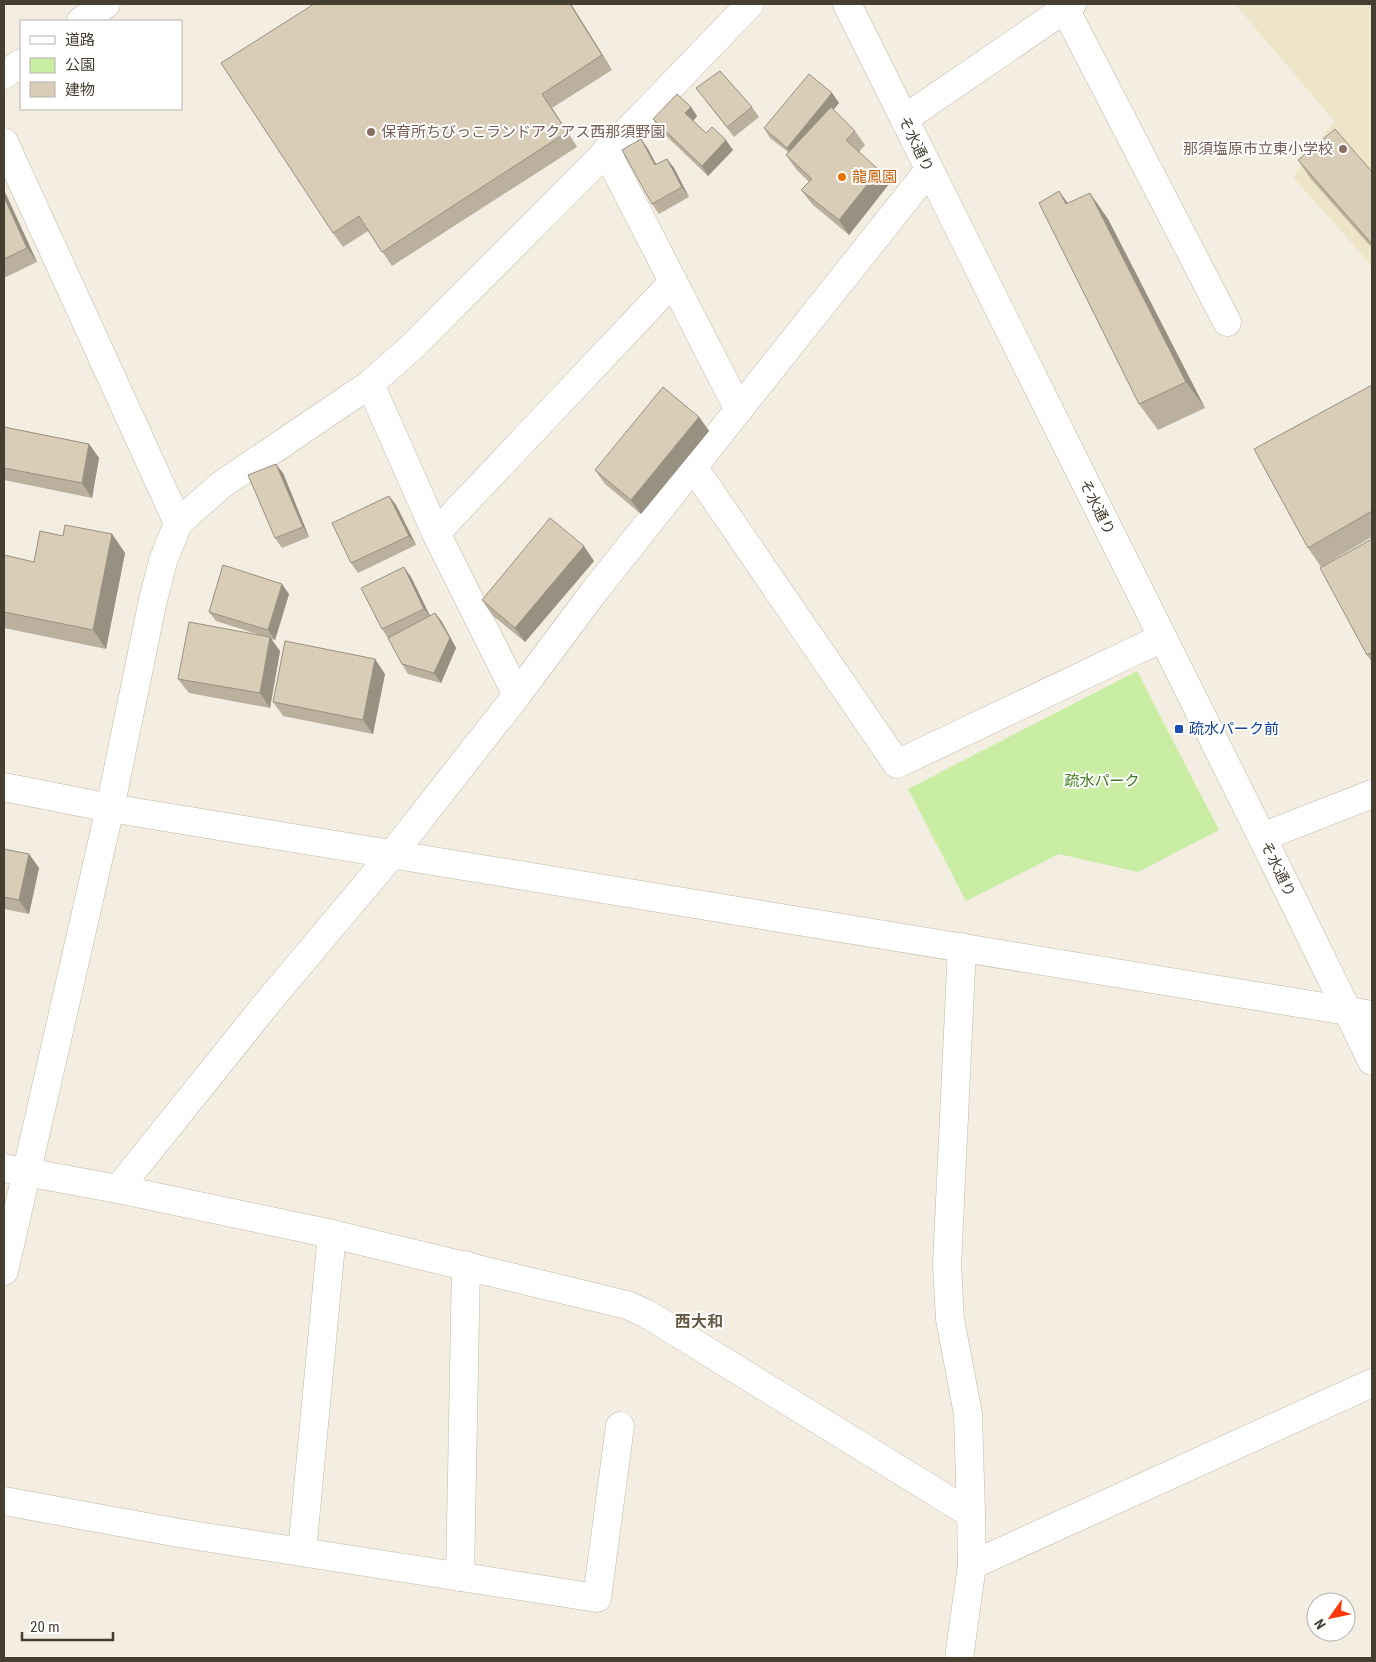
<svg xmlns="http://www.w3.org/2000/svg" width="1376" height="1662" viewBox="0 0 1376 1662" font-family="'Roboto Condensed','Noto Sans JP',sans-serif">
  <style>
    .education { fill: #eee5c9 }
    .green { fill: #caeda4 }
    .lines { fill: none; stroke-linecap: round; stroke-linejoin: round }
    .minor-casing { stroke: #c2b9a6; stroke-width: 29 }
    .minor { stroke: #fff; stroke-width: 28 }
    .wall { fill: #bbb09e }
    .shaded-wall { fill: #989081 }
    .building { fill: #d9cdb8; stroke: #989081 }
    .education-dot { fill: #8d6e63; stroke: #fff; stroke-width: 2 }
    .food-dot { fill: #e8710a; stroke: #fff; stroke-width: 2 }
    .transit-dot { fill: #1a4fb4; stroke: #fff; stroke-width: 2 }
    .labels { text-anchor: middle; stroke-width: 4; stroke-linejoin: round; paint-order: stroke }
    .education-label { font-size: 15px; fill: #785e54; stroke: #fff; text-anchor: start }
    .street-label { font-size: 15px; fill: #453e31; stroke: #fff }
    .food-label { font-size: 15px; fill: #c56008; stroke: #fff; text-anchor: start }
    .transit-label { font-size: 15px; fill: #164399; stroke: #fff; text-anchor: start }
    .park-label { font-size: 15px; fill: #407c1f; stroke: #fff }
    .neighbourhood-label { font-size: 16px; font-weight: bold; fill: #695c47; stroke: #fff }
  </style>
  <rect width="100%" height="100%" fill="#f3eee1"/>
  <path class="education" d="M1235,4H1372V266L1293,177L1334,121Z"/>
  <path class="green" d="M1137,671L1219,830L1138,872L1059,854L966,901L908,789Z"/>
  <g class="lines">
    <g class="minor-casing">
      <g id="minor">
        <path d="M847,4L1262,837L1372,1061"/>
        <path d="M1065,9L1227,322"/>
        <path d="M81,21L106,4"/>
        <path d="M4,75L21,63"/>
        <path d="M904,119L1072,4"/>
        <path d="M4,142L178,523"/>
        <path d="M606,151L739,410"/>
        <path d="M370,384L436,533L517,695"/>
        <path d="M694,468L897,764L1162,638"/>
        <path d="M436,533L673,282"/>
        <path d="M4,787L110,808L1372,1015"/>
        <path d="M1262,837L1372,794"/>
        <path d="M962,947L947,1265L950,1319L968,1414L971,1514"/>
        <path d="M4,1168L118,1189L332,1234L627,1305L647,1314L971,1514L972,1565L959,1658"/>
        <path d="M118,1189L268,1002L393,853L517,695L593,593L929,170"/>
        <path d="M4,1271L110,808L153,600L163,561L178,523L221,485L370,384L413,346L644,114L750,4"/>
        <path d="M4,1501L179,1533L597,1598L620,1426"/>
        <path d="M302,1552L332,1234"/>
        <path d="M972,1565L1372,1383"/>
        <path d="M460,1577L466,1265"/>
      </g>
    </g>
    <use href="#minor" class="minor"/>
  </g>
  <g class="wall">
    <path d="M571,4L612,70L552,108L577,147L392,266L368,231L343,247L333,233Z"/>
    <path d="M696,88L752,107L759,117L734,137Z"/>
    <path d="M832,93L839,103L833,110L855,131L865,145L859,152L889,184L849,235L812,204L801,190L809,182L796,169L786,155L788,152L770,138L764,128Z"/>
    <path d="M691,107L697,116L693,121L706,133L733,150L708,176L659,129L653,119Z"/>
    <path d="M641,139L648,149L656,164L667,159L674,168L689,197L659,214L652,204Z"/>
    <path d="M1298,160L1372,172V248L1311,179Z"/>
    <path d="M4,190L37,262L4,278Z"/>
    <path d="M1059,191L1067,203L1108,219L1205,408L1158,430L1139,404Z"/>
    <path d="M1372,385V537L1322,566L1372,539V662L1367,655L1321,567L1308,548Z"/>
    <path d="M699,417L709,431L641,514L605,484L595,470Z"/>
    <path d="M4,427L89,444L99,458L92,498L4,480Z"/>
    <path d="M283,473L309,537L282,548L275,538Z"/>
    <path d="M389,496L396,505L416,545L358,573L351,563Z"/>
    <path d="M112,534L125,553L106,649L4,628V555L34,562L63,536Z"/>
    <path d="M594,561L525,642L492,615L482,600Z"/>
    <path d="M411,577L430,616L435,613L442,622L456,648L441,683L408,674L402,664L388,638L382,629Z"/>
    <path d="M289,594L275,640L271,639L280,651L270,708L189,693L178,679L257,634L216,621L209,612Z"/>
    <path d="M385,674L373,734L283,716L273,702Z"/>
    <path d="M4,849L29,854L39,868L29,914L4,909Z"/>
  </g>
  <g class="shaded-wall">
    <path d="M570,4H571L612,70L602,55Z"/>
    <path d="M832,93L839,103L794,158L787,148Z"/>
    <path d="M542,94L552,108L577,147L567,132Z"/>
    <path d="M691,107L697,116L692,123L685,113Z"/>
    <path d="M641,139L648,149L662,175L655,165Z"/>
    <path d="M726,140L733,150L708,176L702,166Z"/>
    <path d="M667,159L674,168L689,197L682,187Z"/>
    <path d="M879,170L889,184L849,235L839,220Z"/>
    <path d="M4,190L37,262L27,248L4,197Z"/>
    <path d="M1059,191L1078,217L1066,204Z"/>
    <path d="M1090,193L1108,219L1205,408L1186,382Z"/>
    <path d="M699,417L709,431L641,514L631,500Z"/>
    <path d="M89,444L99,458L92,498L82,483Z"/>
    <path d="M276,464L283,473L309,537L303,527Z"/>
    <path d="M389,496L396,505L416,545L409,536Z"/>
    <path d="M112,534L125,553L106,649L93,630Z"/>
    <path d="M584,546L594,561L525,642L515,628Z"/>
    <path d="M404,567L411,577L431,618L424,609Z"/>
    <path d="M282,584L289,594L275,640L268,630Z"/>
    <path d="M435,613L442,622L456,648L441,683L434,673Z"/>
    <path d="M270,637L280,651L270,708L260,693Z"/>
    <path d="M375,659L385,674L373,734L363,720Z"/>
    <path d="M29,854L39,868L29,914L19,900Z"/>
  </g>
  <g class="building">
    <path d="M314,4H570L602,55L542,94L567,132L382,252L359,216L333,233L221,63Z"/>
    <path d="M720,71L752,107L727,127L696,88Z"/>
    <path d="M809,74L832,93L787,148L764,128Z"/>
    <path d="M677,94L691,107L685,113L706,133L712,127L726,140L702,166L653,119Z"/>
    <path d="M831,107L855,131L846,140L879,170L839,220L801,190L812,179L786,155Z"/>
    <path d="M1335,129L1372,172V244L1298,160Z"/>
    <path d="M641,139L655,165L667,159L682,187L652,204L622,150Z"/>
    <path d="M1059,191L1066,204L1090,193L1186,382L1139,404L1039,203Z"/>
    <path d="M4,197L27,248L4,259Z"/>
    <path d="M1372,385V511L1308,548L1254,449Z"/>
    <path d="M663,387L699,417L631,500L595,470Z"/>
    <path d="M4,427L89,444L82,483L4,468Z"/>
    <path d="M276,464L303,527L275,538L248,475Z"/>
    <path d="M389,496L409,536L351,563L332,523Z"/>
    <path d="M550,518L584,546L515,628L482,600Z"/>
    <path d="M65,525L112,534L93,630L4,612V555L34,562L40,531L63,536Z"/>
    <path d="M1372,539V652L1367,655L1320,568Z"/>
    <path d="M223,565L282,584L268,630L209,612Z"/>
    <path d="M404,567L424,609L382,629L361,588Z"/>
    <path d="M435,613L450,638L434,673L402,664L388,638Z"/>
    <path d="M189,622L270,637L260,693L178,679Z"/>
    <path d="M285,641L375,659L363,720L273,702Z"/>
    <path d="M4,849L29,854L19,900L4,897Z"/>
  </g>
  <g class="education-dot">
    <circle cx="371" cy="132" r="5"/>
    <circle cx="1343" cy="149" r="5"/>
  </g>
  <circle class="food-dot" cx="842" cy="177" r="5"/>
  <rect class="transit-dot" x="1174" y="724" width="10" height="10" rx="2.5"/>
  <g class="labels">
    <g class="education-label">
      <text x="381" y="137">保育所ちびっこランドアクアス西那須野園</text>
      <text x="1333" y="154" text-anchor="end">那須塩原市立東小学校</text>
    </g>
    <g class="street-label">
      <text transform="translate(916 144) rotate(64)" y="5">そ水通り</text>
      <text transform="translate(1097 507) rotate(63)" y="5">そ水通り</text>
      <text transform="translate(1278 869) rotate(64)" y="5">そ水通り</text>
    </g>
    <g class="food-label">
      <text x="852" y="182">龍鳳園</text>
    </g>
    <g class="transit-label">
      <text x="1189" y="734">疏水パーク前</text>
    </g>
    <g class="park-label">
      <text x="1102" y="786">疏水パーク</text>
    </g>
    <g class="neighbourhood-label">
      <text x="699" y="1327">西大和</text>
    </g>
  </g>
  <rect width="1376" height="1662" fill="none" stroke="#453e31" stroke-width="10"/>
  <rect x="20" y="20" width="162" height="90" fill="#ffffff" stroke="#b5b2ad"/>
  <rect x="30" y="36" width="25" height="8" fill="#ffffff" stroke="#b5b2ad"/>
  <text x="65" y="45" font-size="15" fill="#453e31">道路</text>
  <rect x="30" y="58" width="25" height="15" fill="#caeda4" stroke="#b5b2ad"/>
  <text x="65" y="70" font-size="15" fill="#453e31">公園</text>
  <rect x="30" y="82" width="25" height="15" fill="#d9cdb8" stroke="#b5b2ad"/>
  <text x="65" y="95" font-size="15" fill="#453e31">建物</text>
  <g transform="translate(1331 1617) rotate(237)"><circle r="24" fill="#ffffff" stroke="#b5b2ad"/>
  <path d="M0-4L9 19L0 12L-9 19Z" fill="#ff370c"/>
  <text y="-8" font-size="14" font-weight="bold" text-anchor="middle" fill="#453e31">N</text>
  </g>
  <path d="M22 1632v8h91v-8" fill="none" stroke="#453e31" stroke-width="2.5"/>
  <text x="30" y="1632" font-size="15" fill="#453e31" stroke="#ffffff" stroke-width="4" paint-order="stroke">20 m</text>
</svg>
